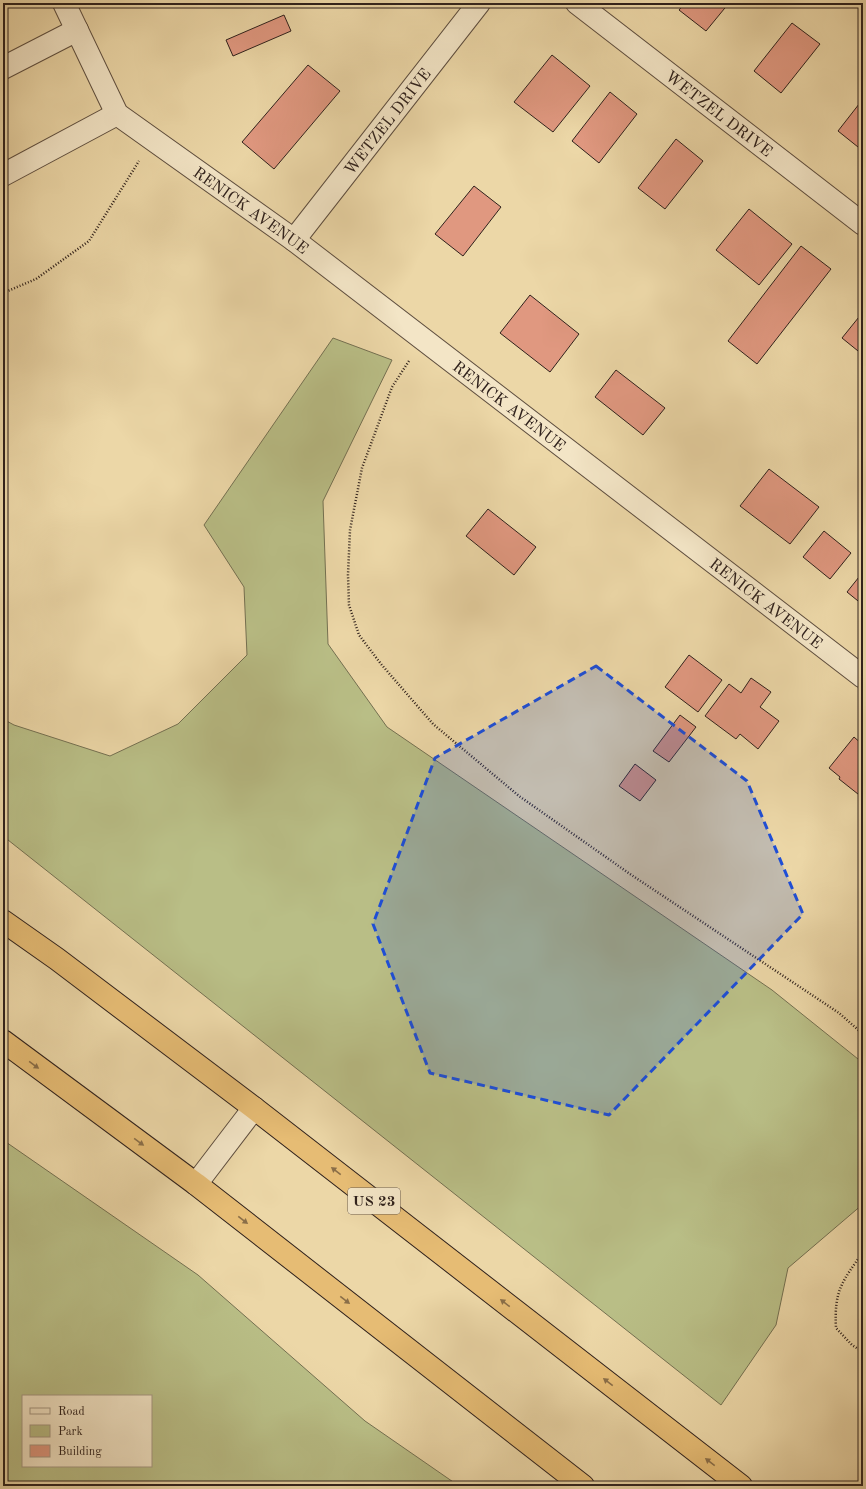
<svg xmlns="http://www.w3.org/2000/svg" width="866" height="1489" viewBox="0 0 866 1489" font-family="'Old Standard TT',serif">
  <style>
    .green { fill: #b9be86; stroke: #747051; fill-rule: evenodd }
    .building { fill: #e09880; stroke: #2f211c }
    .lines { fill: none; stroke-linecap: round; stroke-linejoin: round }
    .minor-casing { stroke: #5e4e3f; stroke-width: 24 }
    .highway-casing { stroke: #2f211c; stroke-width: 24 }
    .path { stroke: #2f211c; stroke-width: 2.5; stroke-dasharray: 1 2; stroke-linecap: butt }
    .minor { stroke: #f3e5c6; stroke-width: 22 }
    .highway { stroke: #e6bc74; stroke-width: 22 }
    .oneway { fill: #8a6e48 }
    .marked { fill: #1d4ed8; fill-opacity: 0.2; stroke: #1d4ed8; stroke-width: 3; stroke-dasharray: 8 5; stroke-linejoin: round }
    .labels { text-anchor: middle; stroke-width: 3; stroke-linejoin: round; paint-order: stroke }
    .shield { fill: #f3e5c6; stroke: #6a5c4f; stroke-width: 1 }
    .shield-label { font-size: 15px; font-weight: bold; fill: #2f211c }
    .street-label { font-size: 16px; fill: #2f211c; stroke: #f3e5c6 }
  </style>
  <rect width="100%" height="100%" fill="#ecd7a7"/>
  <filter id="stains"><feTurbulence type="fractalNoise" baseFrequency=".005" numOctaves="4"/><feColorMatrix values="0 0 0 0 .2 0 0 0 0 .09 0 0 0 0 .02 0 0 0 .5 -.17"/></filter>
  <radialGradient id="worn" r=".72"><stop offset=".6" stop-color="#630" stop-opacity="0"/><stop offset="1" stop-color="#630" stop-opacity=".3"/></radialGradient>
  <g class="green">
    <path d="M333,338L392,360L323,501L328,644L387,727L772,990L863,1063V1204L788,1268L776,1325L721,1405L3,836V719L14,725L110,756L178,724L247,655L244,587L204,525Z"/>
    <path d="M3,1140L198,1275L365,1421L459,1486H3ZM23,1396H151V1466H23Z"/>
  </g>
  <g class="building">
    <path d="M685,3H729L706,31L679,10Z"/>
    <path d="M284,15L291,31L233,56L226,40Z"/>
    <path d="M792,23L820,44L781,93L754,71Z"/>
    <path d="M552,55L590,86L553,132L514,102Z"/>
    <path d="M308,65L340,91L274,169L242,142Z"/>
    <path d="M610,92L637,114L599,163L572,141Z"/>
    <path d="M863,99V151L838,131Z"/>
    <path d="M676,139L703,161L665,209L638,188Z"/>
    <path d="M474,186L501,207L463,256L435,234Z"/>
    <path d="M749,209L792,244L759,285L716,250Z"/>
    <path d="M801,246L831,269L757,364L728,341Z"/>
    <path d="M530,295L579,334L550,372L500,333Z"/>
    <path d="M863,312V355L842,338Z"/>
    <path d="M616,370L665,408L643,435L595,397Z"/>
    <path d="M769,469L819,507L790,544L740,506Z"/>
    <path d="M488,509L536,547L514,575L466,536Z"/>
    <path d="M824,531L851,553L830,579L803,557Z"/>
    <path d="M863,572V605L847,592Z"/>
    <path d="M689,655L722,680L698,712L665,687Z"/>
    <path d="M751,678L771,692L760,707L779,721L758,749L740,734L736,739L705,716L729,684L741,693Z"/>
    <path d="M680,715L696,727L669,762L653,751Z"/>
    <path d="M854,737L863,745V798L839,779L840,777L829,768Z"/>
    <path d="M635,764L656,780L640,801L619,786Z"/>
  </g>
  <g class="lines">
    <g class="minor-casing">
      <g id="minor">
        <path id="s1" d="M64,3L117,114L294,240L863,677"/>
        <path id="s2" d="M577,3L863,224"/>
        <path d="M3,68L77,30"/>
        <path d="M3,175L117,114"/>
        <path id="s3" d="M294,240L479,3"/>
        <path d="M196,1184L254,1108"/>
      </g>
    </g>
    <g class="highway-casing">
      <g id="highway">
        <path d="M3,921L57,959L254,1108L741,1486"/>
        <path d="M3,1041L196,1184L583,1486"/>
      </g>
    </g>
    <g class="path">
      <path d="M3,293L36,279L89,241L139,161"/>
      <path d="M409,361L392,387L362,468L350,530L348,575L349,605L359,635L381,664L433,724L519,796L630,874L839,1013L863,1034"/>
      <path d="M863,1252C842,1282 834,1290 836,1328L852,1345L863,1352"/>
    </g>
    <use href="#minor" class="minor"/>
    <use href="#highway" class="highway"/>
  </g>
  <defs><path id="oneway-solid" d="M-6-.8H1V-3.2L6.5 0L1 3.2V.8H-6Z"/></defs>
  <g class="oneway">
    <use href="#oneway-solid" transform="translate(34 1065) rotate(36)"/>
    <use href="#oneway-solid" transform="translate(139 1142) rotate(36)"/>
    <use href="#oneway-solid" transform="translate(336 1171) rotate(-142)"/>
    <use href="#oneway-solid" transform="translate(243 1220) rotate(38)"/>
    <use href="#oneway-solid" transform="translate(345 1300) rotate(38)"/>
    <use href="#oneway-solid" transform="translate(505 1303) rotate(-142)"/>
    <use href="#oneway-solid" transform="translate(608 1382) rotate(-142)"/>
    <use href="#oneway-solid" transform="translate(710 1462) rotate(-142)"/>
  </g>
  <path class="marked" d="M596,666L747,781L803,914L609,1115L430,1073L373,924L435,758Z"/>
  <g class="labels">
    <rect class="shield" x="348" y="1188" width="52" height="26" rx="3"/>
    <g class="shield-label">
      <text x="374" y="1206">US 23</text>
    </g>
    <g class="street-label">
      <text dy="6" stroke="none"><textPath href="#s2" startOffset="180">WETZEL DRIVE</textPath></text>
      <text dy="6" stroke="none"><textPath href="#s3" startOffset="151">WETZEL DRIVE</textPath></text>
      <text dy="6" stroke="none"><textPath href="#s1" startOffset="288">RENICK AVENUE</textPath></text>
      <text dy="6" stroke="none"><textPath href="#s1" startOffset="612">RENICK AVENUE</textPath></text>
      <text dy="6" stroke="none"><textPath href="#s1" startOffset="936">RENICK AVENUE</textPath></text>
    </g>
  </g>
  <rect width="866" height="1489" fill="none" stroke="#ecd7a7" stroke-width="16"/>
  <rect x="4" y="4" width="858" height="1481" fill="none" stroke="#2f211c" stroke-width="2"/>
  <rect x="8" y="8" width="850" height="1473" fill="none" stroke="#2f211c"/>
  <rect x="22" y="1395" width="130" height="72" fill="#f3e5c6" stroke="#a59782"/>
  <rect x="30" y="1408" width="20" height="6" fill="#f3e5c6" stroke="#a59782"/>
  <text x="58" y="1415" font-size="12" fill="#2f211c">Road</text>
  <rect x="30" y="1425" width="20" height="12" fill="#b9be86" stroke="#a59782"/>
  <text x="58" y="1435" font-size="12" fill="#2f211c">Park</text>
  <rect x="30" y="1445" width="20" height="12" fill="#e09880" stroke="#a59782"/>
  <text x="58" y="1455" font-size="12" fill="#2f211c">Building</text>
  <rect width="100%" height="100%" filter="url(#stains)"/>
  <rect width="100%" height="100%" fill="url(#worn)"/>
</svg>
